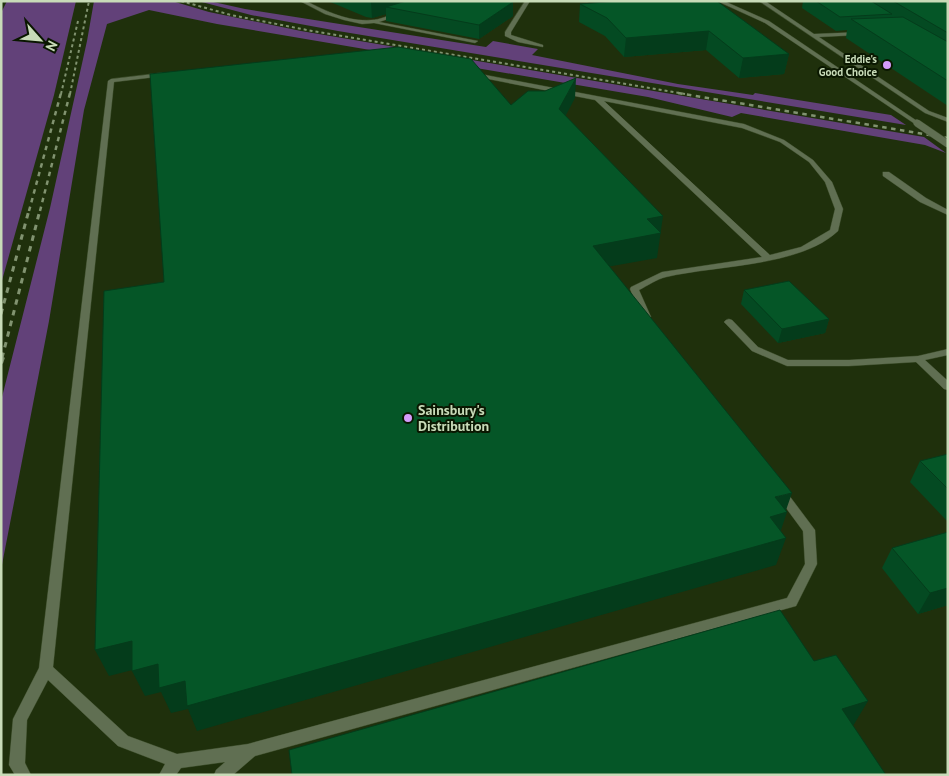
<svg xmlns="http://www.w3.org/2000/svg" width="949" height="776" viewBox="0 0 949 776" font-family="'PT Sans',sans-serif">
  <style>
    .green { fill: #624179 }
    .lines { fill: none; stroke-linecap: round; stroke-linejoin: round }
    .service-casing { stroke: #3a4b28; stroke-width: 1 }
    .minor-casing { stroke: #3a4b28; stroke-width: 1 }
    .service { fill: #606f52; fill-rule: evenodd }
    .minor { fill: #606f52; fill-rule: evenodd }
    .rail-far3 { stroke: #819370; stroke-width: 2; stroke-dasharray: 3 3; stroke-linecap: butt }
    .rail-far2 { stroke: #819370; stroke-width: 2.5; stroke-dasharray: 4.5 4.5; stroke-linecap: butt }
    .rail-far1 { stroke: #819370; stroke-width: 3; stroke-dasharray: 5.5 5.5; stroke-linecap: butt }
    .rail { stroke: #819370; stroke-width: 4; stroke-dasharray: 7 7; stroke-linecap: butt }
    .minor-bridge-casing { stroke: #3a4b28; stroke-width: 8; stroke-linecap: butt }
    .minor-bridge { stroke: #606f52; stroke-width: 7 }
    .wall { fill: #044a22 }
    .shaded-wall { fill: #043c1b }
    .building { fill: #055627; stroke: #043c1b }
    .poi-dot { fill: #d49cfb; stroke: #0a1700; stroke-width: 2 }
    .labels { text-anchor: middle; stroke-width: 4; stroke-linejoin: round; paint-order: stroke }
    .far-poi-label { font-size: 11px; font-weight: bold; fill: #c8dbb8; stroke: #0a1700; text-anchor: end }
    .poi-label { font-size: 14px; font-weight: bold; fill: #c8dbb8; stroke: #0a1700; text-anchor: start }
  </style>
  <rect width="100%" height="100%" fill="#1f300c"/>
  <g class="green">
    <path d="M7,1H76L54,95L1,284V13Z"/>
    <path d="M94,1H172L209,12L301,31L924,137L946,153L925,145L741,113L732,117L648,97L217,24L149,10L107,24L84,110L49,321L1,570V401L50,208L87,41Z"/>
    <path d="M198,1H209L245,9L486,47L493,41L538,49L532,55L678,84L753,95L755,93L891,115L906,125L338,31L251,15Z"/>
  </g>
  <g class="lines">
    <g class="service-casing">
      <g id="service">
        <path d="M300,1H306C326,11 348,22 371,20C380,20 389,15 398,12L400,15L379,22L478,41L475,43L374,23L362,24L344,20L325,14Z"/>
        <path d="M525,1H530L511,32V35L543,45V47L518,42L505,36V32Z"/>
        <path d="M759,1H765L814,34L861,32L862,33L859,35L819,37L929,111L948,118V122L925,113Z"/>
        <path d="M162,73L165,75L164,76L114,82L53,667L128,736L177,754L248,744L787,598L805,564L803,531L775,493L777,490H785L815,530L817,564L796,606L255,756L233,775H214L216,770L225,762L181,768L176,775H159L165,764L118,746L48,680L27,720L25,763L31,775H15L9,765L13,719L39,668L108,81L111,79Z"/>
        <path d="M475,73L744,124L784,140L813,160L832,182L843,209L838,231C800,267 716,265 666,277C657,279 647,286 639,290L651,317L649,319H643L630,289L631,287L662,272L762,257L595,100L473,76L472,75ZM604,101L742,128L780,142L809,162L825,182L835,209L830,230L801,247L770,255Z"/>
        <path d="M883,172H889L926,198L948,210V215L920,202L883,176Z"/>
        <path d="M729,319L732,320L758,347L788,360H849L918,356L948,349V355L925,360L948,381V390L944,389L916,362L849,366H787L752,351L726,324L724,322L726,320Z"/>
      </g>
    </g>
    <g class="minor-casing">
      <g id="minor">
        <path d="M538,1H590L588,2Z"/>
        <path d="M717,1H724L769,21L920,123L915,124L765,23Z"/>
      </g>
    </g>
    <use href="#service" class="service"/>
    <use href="#minor" class="minor"/>
    <g class="rail-far3">
      <path d="M181,1L231,15L312,31L685,94"/>
      <path d="M61,94L78,21"/>
      <path d="M70,94L89,1"/>
    </g>
    <g class="rail-far2">
      <path d="M678,93L948,138"/>
      <path d="M29,211L61,93"/>
      <path d="M40,211L70,93"/>
    </g>
    <g class="rail-far1">
      <path d="M1,314L29,210"/>
      <path d="M2,358L40,210"/>
    </g>
    <path class="rail" d="M1,363L3,357"/>
    <g class="minor-bridge-casing">
      <path id="minor-bridge" d="M917,123L948,144"/>
    </g>
    <use href="#minor-bridge" class="minor-bridge"/>
  </g>
  <g class="wall">
    <path d="M328,1H509L513,16L479,39L386,21V14L372,18L366,17Z"/>
    <path d="M619,1L789,54L784,74L739,78L706,50L624,57L605,36L579,22L580,4Z"/>
    <path d="M803,1H948V106L846,38L847,30L836,31L802,8Z"/>
    <path d="M744,290L829,319L825,333L778,343L741,304Z"/>
    <path d="M948,454V522L910,482L920,461Z"/>
    <path d="M892,548L948,605L918,614L882,568Z"/>
  </g>
  <g class="shaded-wall">
    <path d="M374,1H431L386,7V14L372,18L371,2Z"/>
    <path d="M513,2V16L479,39V25Z"/>
    <path d="M709,31L706,50L624,57L626,38Z"/>
    <path d="M789,54L784,74L739,78L743,58Z"/>
    <path d="M576,78L575,98L558,130L559,109Z"/>
    <path d="M663,216L657,258L590,270L593,246L647,219Z"/>
    <path d="M829,319L825,333L778,343L782,329Z"/>
    <path d="M792,493L785,513L787,512L778,539L761,544L775,497Z"/>
    <path d="M786,538L776,565L197,731L188,709L171,713L161,692L145,696L132,671L158,664L185,681Z"/>
    <path d="M948,588V605L918,614L930,593Z"/>
    <path d="M132,641L144,667L109,676L95,650Z"/>
    <path d="M868,701L853,726L842,709Z"/>
  </g>
  <g class="building">
    <path d="M406,1H509L513,2L479,25L386,7Z"/>
    <path d="M619,1H717L789,54L743,58L709,31L626,38L607,18L580,4Z"/>
    <path d="M816,1H871L892,14L840,17Z"/>
    <path d="M893,1H948V33Z"/>
    <path d="M903,17L948,42V81L851,19Z"/>
    <path d="M398,47L471,59L511,105L528,91H545L576,78L559,109L663,216L647,219L661,233L593,246L792,493L775,497L787,512L770,517L786,538L187,706L185,681L159,688L158,664L132,671V641L95,650L104,291L164,282L150,74Z"/>
    <path d="M789,281L829,319L782,329L744,290Z"/>
    <path d="M948,454V489L920,461Z"/>
    <path d="M948,532V588L930,593L892,548Z"/>
    <path d="M780,610L814,661L836,655L868,701L842,709L886,775H292L289,750Z"/>
  </g>
  <g class="poi-dot">
    <circle cx="887" cy="65" r="5"/>
    <circle cx="408" cy="418" r="5"/>
  </g>
  <g class="labels">
    <g class="far-poi-label">
      <text x="877" y="63">Eddie's<tspan x="877" dy="13">Good Choice</tspan></text>
    </g>
    <g class="poi-label">
      <text x="418" y="415">Sainsbury's<tspan x="418" dy="16">Distribution</tspan></text>
    </g>
  </g>
  <rect width="949" height="776" fill="none" stroke="#c8dbb8" stroke-width="5"/>
  <g transform="translate(40 40) rotate(117)" stroke="#0a1700" stroke-width="4" paint-order="stroke">
  <path d="M0-4L9 19L0 12L-9 19Z" fill="#c8dbb8"/>
  <text y="-8" font-size="14" font-weight="bold" text-anchor="middle" fill="#c8dbb8">N</text>
  </g>
</svg>
